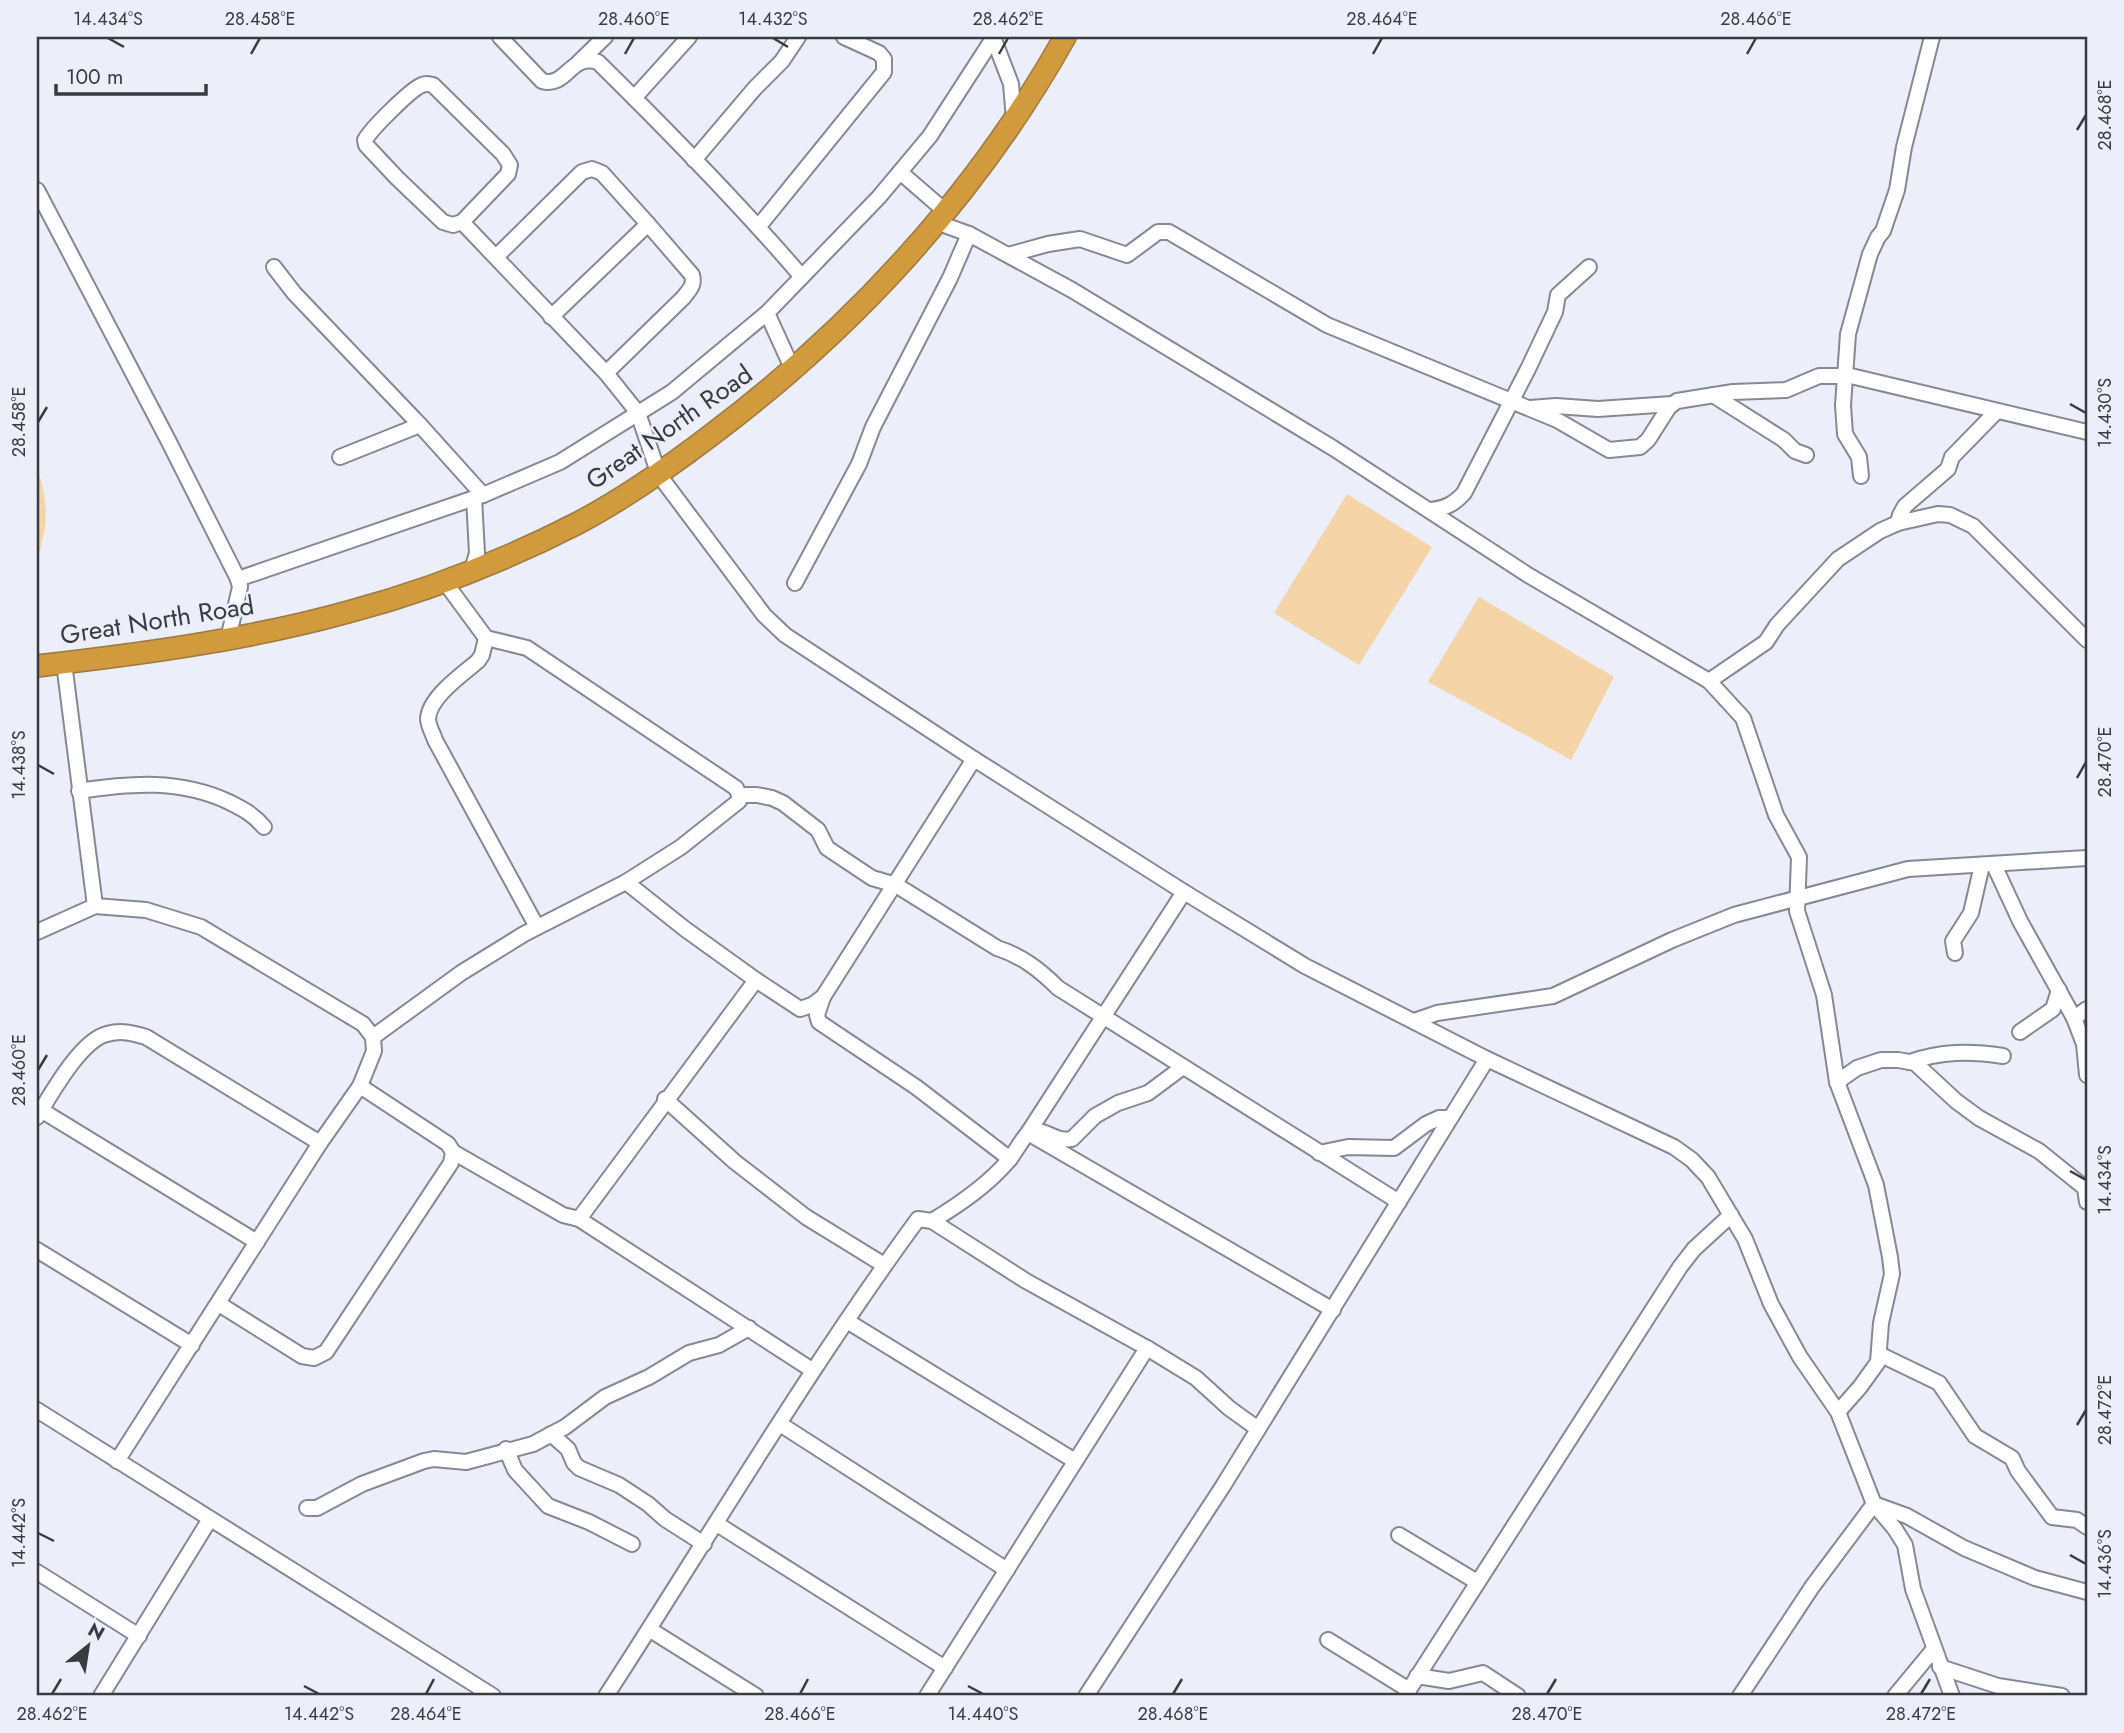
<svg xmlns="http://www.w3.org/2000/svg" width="2124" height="1733" viewBox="0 0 2124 1733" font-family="Jost,sans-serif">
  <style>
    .green { fill: #f5d5a7 }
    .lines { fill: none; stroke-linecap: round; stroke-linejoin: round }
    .minor-casing { stroke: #868993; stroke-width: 18 }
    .highway-casing { stroke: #9c793e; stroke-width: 24 }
    .minor { stroke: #fff; stroke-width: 14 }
    .highway { stroke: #d19a3d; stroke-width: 21 }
    .ticks { fill: none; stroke: #3a3b3f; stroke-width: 2.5 }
    .labels { text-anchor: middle; stroke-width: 5; stroke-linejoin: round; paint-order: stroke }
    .street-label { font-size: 26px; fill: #3a3b3f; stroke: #eceef9 }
    .neatline { fill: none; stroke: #3a3b3f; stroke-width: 2.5 }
    .ticks-label { font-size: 18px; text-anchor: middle; fill: #3a3b3f }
  </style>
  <rect width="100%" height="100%" fill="#eceef9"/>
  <g class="green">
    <path d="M37,468C48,498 49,528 37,558Z"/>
    <path d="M1347,494L1432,547L1359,665L1274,613Z"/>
    <path d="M1479,597L1614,677L1571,760L1428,682Z"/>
  </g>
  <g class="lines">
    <g class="minor-casing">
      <g id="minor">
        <path d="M500,37L542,81C567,88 570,53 598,62C669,132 738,202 802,277"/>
        <path d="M993,37L1011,84L1014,119"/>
        <path d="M579,62L605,37"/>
        <path d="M634,98L689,37"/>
        <path d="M694,160L755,88L782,61L798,37"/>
        <path d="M900,172L945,211"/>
        <path d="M37,190L168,440L238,579"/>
        <path d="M462,222L453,225L443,222L397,178L366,145L365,140C371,129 411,89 422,85C427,83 428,84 433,85L503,154L510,165L508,174L462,222L606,373L638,413L659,475L764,615L785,635L974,759L1184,892L1305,966L1487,1059L1674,1147L1692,1160L1708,1177L1745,1239L1771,1304L1800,1357L1838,1412L1874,1504L1895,1529L1905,1545L1913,1589L1952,1696"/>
        <path d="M936,222L969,234L1072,290L1333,448L1528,575L1709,681L1766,642L1777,625L1838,559L1880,531L1898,523L1938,514L1950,515L1973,526L2087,640"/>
        <path d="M759,226L884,72V59L879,53L844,37"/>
        <path d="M1008,255L1048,244L1080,239L1127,255L1158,232H1169L1327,325L1557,420L1609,450L1640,447L1648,440L1669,407L1677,401L1733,392L1786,390L1819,376H1851L2087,432"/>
        <path d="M496,257L582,172L592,169L602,173L648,224L692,275C695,286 689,290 683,298L606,373"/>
        <path d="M274,267L294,293L420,425L483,495"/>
        <path d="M767,313L793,370"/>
        <path d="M551,317L648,224"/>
        <path d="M1713,395L1784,440L1795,451L1806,455"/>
        <path d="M1530,408L1556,406L1598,409L1672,404"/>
        <path d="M340,457L420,425"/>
        <path d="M1861,476L1859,457L1845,434L1843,405L1848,334L1870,254L1878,237L1883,231L1897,190L1904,147L1932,37"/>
        <path d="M1431,510C1446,508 1454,504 1464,493L1528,369L1555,312L1558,295L1589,267"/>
        <path d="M1898,523L1900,515L1905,506L1948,469L1952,457L1996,412"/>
        <path d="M472,570L477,553L474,498"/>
        <path d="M795,583L859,464L873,427L950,278L969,234"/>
        <path d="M486,638L482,655L478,661C463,674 429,697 428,719C428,725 433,734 435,740L537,927"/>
        <path d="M228,639L240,587L238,579L483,495L560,462L672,392L767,313L879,197L930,136L994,37"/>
        <path d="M64,663L95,906"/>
        <path d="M1709,681L1743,718L1776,815L1799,857L1797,911L1824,995L1837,1082L1876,1185L1890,1257L1892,1274L1881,1323L1878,1362L1860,1387L1838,1412"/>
        <path d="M79,791C131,783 180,779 229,802C243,809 253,814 264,827"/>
        <path d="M739,795H757L772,798L783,803L818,830L827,848L872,878L896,885L997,948C1022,956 1040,970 1058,988L1399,1202"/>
        <path d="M1994,865L2020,921L2074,1018L2084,1044L2087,1075"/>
        <path d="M1184,892L1028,1133L1333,1310"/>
        <path d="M37,932L95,906L146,910L201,927L363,1024L373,1037L374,1051L360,1086L320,1143L117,1461"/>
        <path d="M1955,953L1953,941L1971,913L1982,865"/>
        <path d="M756,980L800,1009L812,1005L823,997L974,759"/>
        <path d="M823,997L817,1015L819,1022L916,1087L1010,1159"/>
        <path d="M2074,1018L2087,1009"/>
        <path d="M1414,1021L1437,1013L1553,996L1672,940L1734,915L1908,869L2087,858"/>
        <path d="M2020,1032L2053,1009L2059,990"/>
        <path d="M373,1037L461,973L524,934L626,882L681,847L739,801V795L736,788L527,648L486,638L444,581"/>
        <path d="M1910,1062C1941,1051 1970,1051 2003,1056"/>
        <path d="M1837,1082L1857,1068L1881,1060H1898L1915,1063L1956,1101L1979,1118L2039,1151L2085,1188L2087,1202"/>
        <path d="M665,1099L735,1162L806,1217L884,1265"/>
        <path d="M41,1110L257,1242"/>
        <path d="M37,1117C51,1094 81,1040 107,1034C121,1030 133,1033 146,1037L320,1143"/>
        <path d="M453,1152L563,1215L579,1219L812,1370"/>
        <path d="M1319,1153L1348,1147L1394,1148L1426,1124L1439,1118H1450"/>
        <path d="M579,1219L756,980L685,929L626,882"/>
        <path d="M932,1221C960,1204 988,1185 1009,1160C1016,1151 1021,1141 1028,1133C1046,1126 1053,1143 1072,1139L1095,1116L1118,1103L1148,1093L1183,1067"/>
        <path d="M37,1250L192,1345"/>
        <path d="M219,1304L302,1356L314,1358L326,1352L451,1163L453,1152L448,1144L360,1086"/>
        <path d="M847,1321L1075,1461"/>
        <path d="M1879,1354L1939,1383L1975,1436L2012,1458L2018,1471L2052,1517L2077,1520L2087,1527"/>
        <path d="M37,1410L493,1696"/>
        <path d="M780,1424L1007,1570"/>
        <path d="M551,1434L568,1449L574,1463L579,1468L619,1485L648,1504L665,1519L704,1544"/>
        <path d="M506,1449L515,1470L548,1506L589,1522L632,1544"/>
        <path d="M307,1508H317L362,1484L424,1461L434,1459L466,1462L533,1444L565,1427L605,1397L649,1377L689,1353L719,1345L749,1328"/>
        <path d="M717,1524L945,1668"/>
        <path d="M1399,1535L1477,1582"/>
        <path d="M37,1572L139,1636"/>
        <path d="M649,1629L756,1696"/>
        <path d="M1328,1640L1409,1690"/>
        <path d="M1940,1667L1998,1686L2062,1696"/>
        <path d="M1417,1676L1449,1681L1483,1673L1518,1696"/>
        <path d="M101,1696L210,1519"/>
        <path d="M606,1696C709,1537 806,1372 918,1219L932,1221L1026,1281L1147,1348L1196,1378L1229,1408L1258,1429"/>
        <path d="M927,1696L1147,1348"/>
        <path d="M1086,1696L1223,1486L1487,1059"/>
        <path d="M1405,1696L1680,1267L1694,1249L1731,1215"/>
        <path d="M1740,1696L1812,1587L1874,1504L1907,1516L1964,1548L2035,1578L2087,1592"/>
        <path d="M1895,1696L1934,1649"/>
      </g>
    </g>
    <g class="highway-casing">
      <path id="highway" d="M37,666C141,654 247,640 348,612C427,591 506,560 578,523C625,498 668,468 710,436C854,328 977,194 1065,37"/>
    </g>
    <use href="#minor" class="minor"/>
    <use href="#highway" class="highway"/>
  </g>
  <path class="ticks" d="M108,38L124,47M773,38L788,47M251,54L260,38M625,54L634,38M999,54L1008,38M1373,54L1382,38M1747,54L1756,38M2077,130L2086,115M2070,404L2086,413M38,422L47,407M38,765L54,774M2077,778L2086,762M38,1070L47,1055M2070,1171L2086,1180M2077,1425L2086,1410M38,1533L54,1541M2070,1555L2086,1564M304,1686L319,1694M968,1686L983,1694M52,1694L61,1679M426,1694L434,1679M800,1694L808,1679M1173,1694L1182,1679M1547,1694L1556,1679M1921,1694L1930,1679"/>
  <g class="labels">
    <g class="street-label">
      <text transform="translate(669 427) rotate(-35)" y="9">Great North Road</text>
      <text transform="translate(157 620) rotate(-9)" y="9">Great North Road</text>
    </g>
  </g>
  <rect width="2124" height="1733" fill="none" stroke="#eceef9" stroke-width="77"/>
  <g transform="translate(88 1646) rotate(30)" stroke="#eceef9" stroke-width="5" paint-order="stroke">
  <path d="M0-5L12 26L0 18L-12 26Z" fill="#3a3b3f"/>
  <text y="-10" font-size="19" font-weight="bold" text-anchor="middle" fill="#3a3b3f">N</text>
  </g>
  <path d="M56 84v10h150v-10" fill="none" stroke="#3a3b3f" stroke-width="3.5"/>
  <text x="66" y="84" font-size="21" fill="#3a3b3f" stroke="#eceef9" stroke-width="5" paint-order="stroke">100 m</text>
  <rect x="38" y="38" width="2048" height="1656" class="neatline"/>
  <g class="ticks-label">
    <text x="108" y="25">14.434°S</text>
    <text x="260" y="25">28.458°E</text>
    <text x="634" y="25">28.460°E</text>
    <text x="773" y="25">14.432°S</text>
    <text x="1008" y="25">28.462°E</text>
    <text x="1382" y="25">28.464°E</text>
    <text x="1756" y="25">28.466°E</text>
    <text transform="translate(2105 115) rotate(-90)" y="6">28.468°E</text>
    <text transform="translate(2105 413) rotate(-90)" y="6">14.430°S</text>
    <text transform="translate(19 422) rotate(-90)" y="6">28.458°E</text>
    <text transform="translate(2105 762) rotate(-90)" y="6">28.470°E</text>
    <text transform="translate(19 765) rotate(-90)" y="6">14.438°S</text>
    <text transform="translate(19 1070) rotate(-90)" y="6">28.460°E</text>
    <text transform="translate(2105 1180) rotate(-90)" y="6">14.434°S</text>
    <text transform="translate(2105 1410) rotate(-90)" y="6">28.472°E</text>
    <text transform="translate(19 1533) rotate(-90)" y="6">14.442°S</text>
    <text transform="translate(2105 1564) rotate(-90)" y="6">14.436°S</text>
    <text x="52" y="1720">28.462°E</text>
    <text x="319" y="1720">14.442°S</text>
    <text x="426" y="1720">28.464°E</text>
    <text x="800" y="1720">28.466°E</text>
    <text x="983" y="1720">14.440°S</text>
    <text x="1173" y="1720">28.468°E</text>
    <text x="1547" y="1720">28.470°E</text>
    <text x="1921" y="1720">28.472°E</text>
  </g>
</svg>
